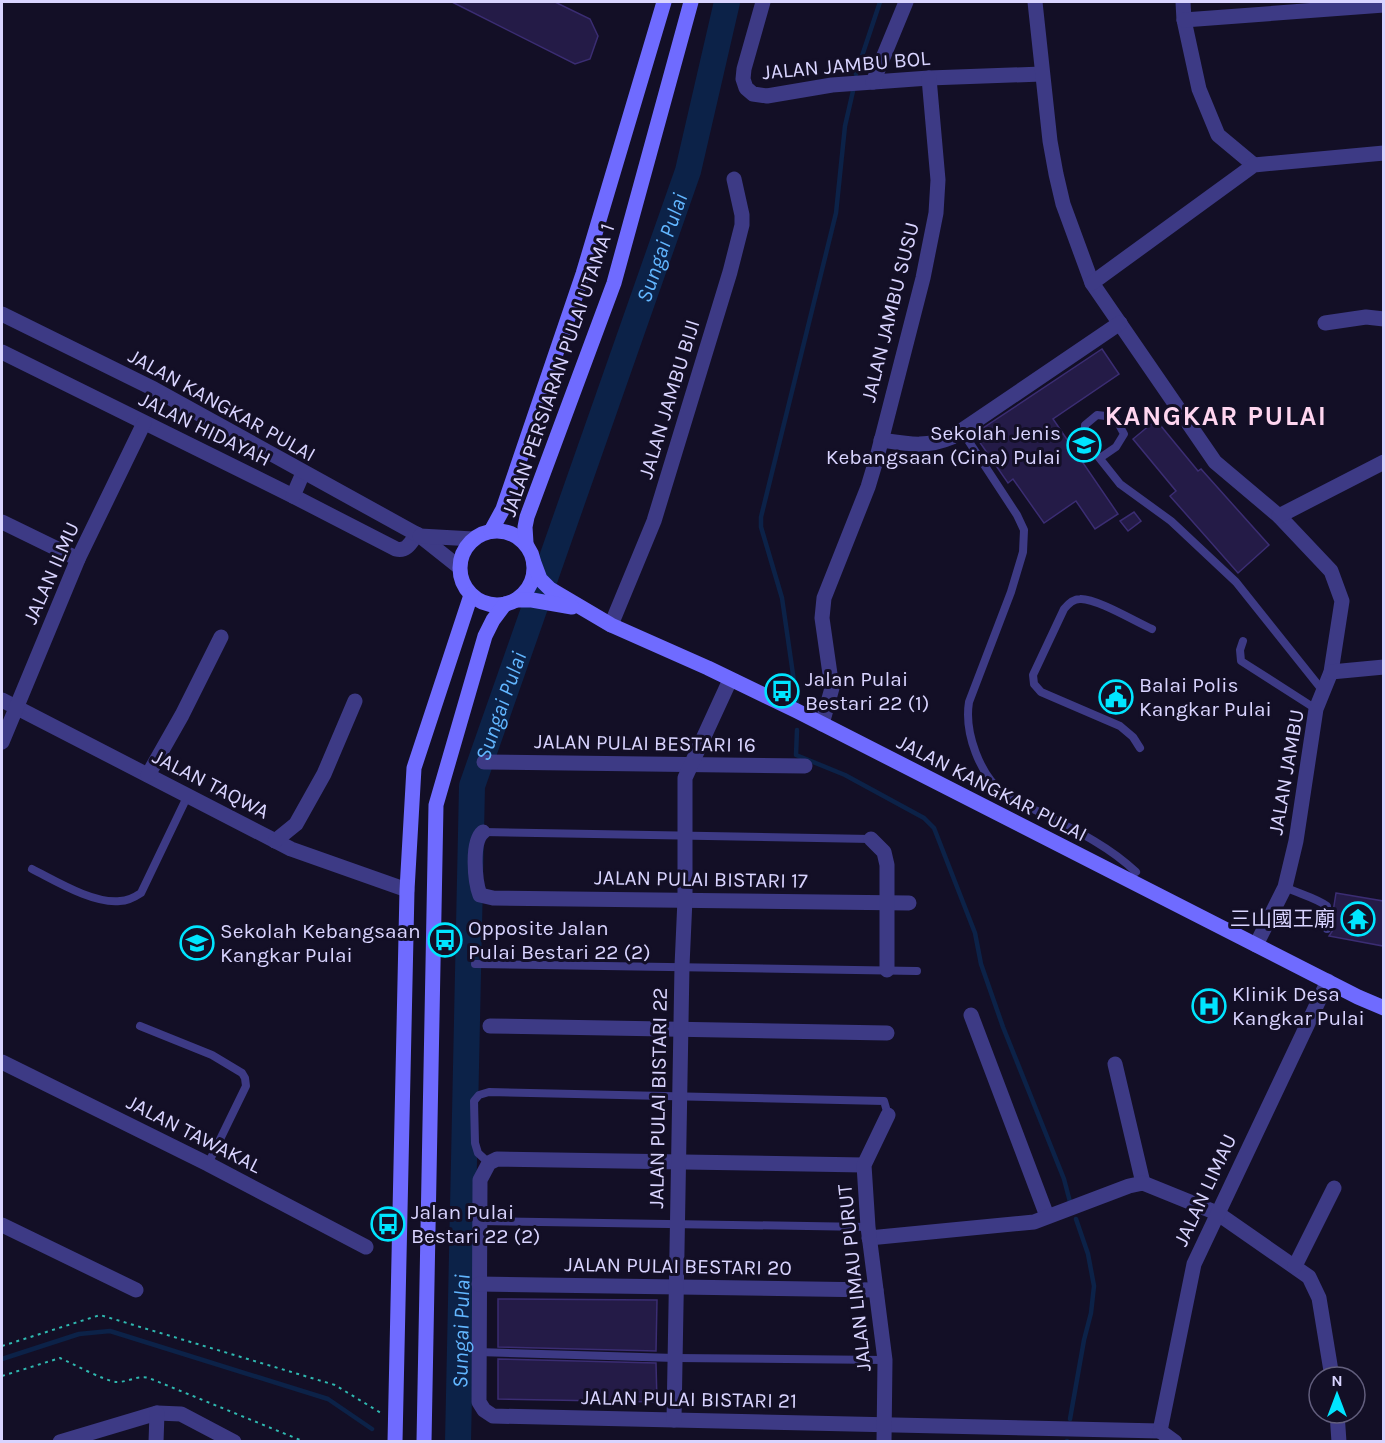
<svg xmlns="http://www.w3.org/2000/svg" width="1385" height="1443" viewBox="0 0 1385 1443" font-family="Karla,'Noto Sans SC',sans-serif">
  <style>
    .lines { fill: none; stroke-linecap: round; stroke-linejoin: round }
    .stream { stroke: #0c2248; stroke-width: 4.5 }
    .river { stroke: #0c2248; stroke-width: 26 }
    .building { fill: #241b47; stroke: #3b2d73; stroke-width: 1.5 }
    .path { stroke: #2fb8b0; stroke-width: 2; stroke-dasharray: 3 4.5; stroke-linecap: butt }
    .service { stroke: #3d3a85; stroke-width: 8 }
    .minor { stroke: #3d3a85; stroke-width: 15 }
    .tertiary { stroke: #3d3a85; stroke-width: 15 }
    .secondary { stroke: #6f6bff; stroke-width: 15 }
    .labels { text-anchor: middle; stroke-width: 6; stroke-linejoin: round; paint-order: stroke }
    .street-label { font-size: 21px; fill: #d9d4ff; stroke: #130f26 }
    .poi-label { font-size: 21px; fill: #d9d4ff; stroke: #130f26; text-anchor: start }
    .water-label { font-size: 22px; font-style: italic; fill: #62b6ff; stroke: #130f26 }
    .district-label { font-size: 27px; font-weight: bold; letter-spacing: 1.5px; fill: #ffd6f0; stroke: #130f26 }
  </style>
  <rect width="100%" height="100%" fill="#130f26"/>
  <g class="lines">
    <g class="stream">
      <path d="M856,74L880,2"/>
      <path d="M798,709L782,598L761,527V517L836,213L845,126L853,91"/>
      <path d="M797,730L796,755L845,775L924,818L934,828L975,933L981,964L1003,1027L1064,1179L1070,1202"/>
      <path d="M2,1359L79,1334L110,1331L328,1399L372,1429"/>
      <path d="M1070,1419L1084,1340L1091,1313L1094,1286L1088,1254L1076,1219"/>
      <path d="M1067,1442V1441"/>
    </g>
    <path class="river" id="s1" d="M458,1442L472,786L688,171L727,2"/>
  </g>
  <g class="building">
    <path d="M452,2H555L590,19L598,36L590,59L575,64Z"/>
    <path d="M1102,349L1119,374L1053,419L1118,514L1095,529L1076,501L1044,523L1013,479L1008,483L974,434Z"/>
    <path d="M1156,420L1198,471L1201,469L1269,545L1238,573L1170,496L1176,491L1133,439Z"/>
    <path d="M1134,512L1141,521L1128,531L1120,521Z"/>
    <path d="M1336,893L1383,901V946L1329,936L1333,930V912Z"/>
    <path d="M498,1299L657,1300L656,1351L498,1347Z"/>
    <path d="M498,1359L656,1363L657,1402L498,1399Z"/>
  </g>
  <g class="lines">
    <g class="path">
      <path d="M2,1346L100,1315L335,1385L381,1413"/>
      <path d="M2,1376L60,1358C74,1364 104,1381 117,1382C129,1382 137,1375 149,1378L305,1442"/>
    </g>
    <g class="service">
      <path d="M962,431L1017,515L1024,530L1023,552L1011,592L969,702C964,733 980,775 1004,794C1015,802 1029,807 1041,813C1075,830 1109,846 1136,872"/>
      <path d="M1100,458L1116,447L1124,434L1115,417L1097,415L1085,425V440L1120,484L1171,521L1236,582L1323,691"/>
      <path d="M1243,641L1240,650L1241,661L1316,709"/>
      <path d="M1140,748L1133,737L1120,726L1041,692L1034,684L1033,675L1064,609C1068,604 1073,599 1080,599C1096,598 1136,622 1152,629"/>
      <path d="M483,832L871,839"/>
      <path d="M32,869C56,881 93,904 120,901C128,901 135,897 141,893L188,795"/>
      <path d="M1285,887C1299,894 1314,897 1327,906V929"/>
      <path d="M475,964L917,971"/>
      <path d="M140,1026L212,1055L242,1073L245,1078L246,1086L208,1164"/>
      <path d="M489,1163L478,1153L475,1143L474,1101L479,1095L489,1092L884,1101L888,1115"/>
      <path d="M480,1221L868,1227"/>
      <path d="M478,1352L675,1358L885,1360"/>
    </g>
    <g class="minor">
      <path d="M763,2L744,69L743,79L746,88L753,94L767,96L832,85L929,78L1042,74"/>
      <path d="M1035,2L1050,141L1056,174L1063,204L1092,283L1215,462L1279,516L1331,571L1342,601L1331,672L1316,709L1296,841L1285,887L1256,945"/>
      <path d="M1183,2L1184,20L1199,89L1218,135L1254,165"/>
      <path d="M1184,20L1384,5"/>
      <path d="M873,82L906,2"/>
      <path d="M1092,283L1254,165L1384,153"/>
      <path d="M1325,323L1366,317L1384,319"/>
      <path d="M2,352L293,496L396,549C407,552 411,542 417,534"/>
      <path d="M881,440C908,444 926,448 952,437L1120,323"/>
      <path d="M293,496L303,473"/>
      <path d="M1279,516L1384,462"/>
      <path d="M2,522L78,559"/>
      <path d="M611,625L654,521L730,272L742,225V215L734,179"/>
      <path d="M1331,672L1384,667"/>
      <path d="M2,700L291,849L407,890"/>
      <path d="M822,724L832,688L822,618L824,598L868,487L877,457L923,278L936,213L938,180L929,78"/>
      <path d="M2,742L78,559L144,423"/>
      <path d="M484,762L805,766"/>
      <path d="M148,775L182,715L221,637"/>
      <path d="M483,832C471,842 475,882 480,895L493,898L909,903"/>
      <path d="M871,839L884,852L887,865V970"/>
      <path d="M275,841L296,824L324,774L355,701"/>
      <path d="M971,1015L1047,1216"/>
      <path d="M490,1026L887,1033"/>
      <path d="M2,1062L208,1164L366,1247"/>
      <path d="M1115,1064L1143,1183"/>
      <path d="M864,1165L497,1159L489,1163L480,1180L479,1402L484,1410L493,1416L1160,1431"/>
      <path d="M2,1225L136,1290"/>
      <path d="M869,1238L1034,1222L1129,1186L1143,1183L1217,1213L1309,1277L1319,1298L1332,1377"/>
      <path d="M1295,1266L1334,1188"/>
      <path d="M479,1284L876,1290"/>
      <path d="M1337,1413L1339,1442"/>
      <path d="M674,1420L682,966L685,899V778L730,680"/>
      <path d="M1160,1431L1194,1264L1328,981"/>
      <path d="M1160,1431L1175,1442"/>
      <path d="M60,1442L157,1413L181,1414L234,1442"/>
      <path d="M156,1442L157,1413"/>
      <path d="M884,1442L885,1360L868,1227L864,1165L888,1115"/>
    </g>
    <g class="tertiary">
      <path d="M2,314L154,389L420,536L459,567"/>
      <path d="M420,536L473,539"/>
    </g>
    <g class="secondary">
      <circle cx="497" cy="568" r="37"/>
      <path d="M491,531L503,509L583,274L664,2"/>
      <path d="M526,543L525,527L527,517L614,283L691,2"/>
      <path d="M534,563L540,579L550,589L611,625L708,668L797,711L1358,997L1384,1008"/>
      <path d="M516,600H532L572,607"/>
      <path d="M395,1442L407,890L414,768L471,595"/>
      <path d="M424,1442L436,805L485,636L493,620L505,604"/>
    </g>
  </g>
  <defs>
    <g id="school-ring" transform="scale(1.725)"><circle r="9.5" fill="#130f26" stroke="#00e5ff" stroke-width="1.5"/><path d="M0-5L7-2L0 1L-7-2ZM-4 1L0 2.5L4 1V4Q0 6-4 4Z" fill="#00e5ff"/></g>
    <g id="bus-ring" transform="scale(1.725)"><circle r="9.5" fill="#130f26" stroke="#00e5ff" stroke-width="1.5"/><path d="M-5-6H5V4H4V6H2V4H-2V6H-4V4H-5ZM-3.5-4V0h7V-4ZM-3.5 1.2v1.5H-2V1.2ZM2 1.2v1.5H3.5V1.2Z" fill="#00e5ff"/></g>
    <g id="civic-ring" transform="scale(1.725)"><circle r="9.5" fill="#130f26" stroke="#00e5ff" stroke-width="1.5"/><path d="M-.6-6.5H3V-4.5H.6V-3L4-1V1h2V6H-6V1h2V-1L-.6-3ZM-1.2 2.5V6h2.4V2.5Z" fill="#00e5ff"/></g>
    <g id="temple-ring" transform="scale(1.725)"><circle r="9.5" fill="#130f26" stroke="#00e5ff" stroke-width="1.5"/><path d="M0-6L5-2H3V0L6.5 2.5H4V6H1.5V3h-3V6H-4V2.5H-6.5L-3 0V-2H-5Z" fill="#00e5ff"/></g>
    <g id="hospital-ring" transform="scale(1.725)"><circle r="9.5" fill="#130f26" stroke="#00e5ff" stroke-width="1.5"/><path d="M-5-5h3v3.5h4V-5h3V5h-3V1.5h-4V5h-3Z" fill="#00e5ff"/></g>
  </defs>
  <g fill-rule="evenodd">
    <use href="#school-ring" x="1084" y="445"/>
    <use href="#bus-ring" x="782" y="691"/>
    <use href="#civic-ring" x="1116" y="697"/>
    <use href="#temple-ring" x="1358" y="919"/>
    <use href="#bus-ring" x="445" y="940"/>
    <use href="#school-ring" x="197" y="943"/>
    <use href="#hospital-ring" x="1209" y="1006"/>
    <use href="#bus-ring" x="388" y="1224"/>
  </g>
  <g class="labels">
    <g class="street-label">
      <text transform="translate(846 65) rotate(-5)" y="7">JALAN JAMBU BOL</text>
      <text transform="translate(890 312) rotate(-76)" y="7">JALAN JAMBU SUSU</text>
      <text transform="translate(558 370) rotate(-71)" y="7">JALAN PERSIARAN PULAI UTAMA 1</text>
      <text transform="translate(669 399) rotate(-73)" y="7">JALAN JAMBU BIJI</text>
      <text transform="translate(222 405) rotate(29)" y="7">JALAN KANGKAR PULAI</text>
      <text transform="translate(205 429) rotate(26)" y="7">JALAN HIDAYAH</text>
      <text transform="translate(51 573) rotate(-66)" y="7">JALAN ILMU</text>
      <text transform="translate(645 743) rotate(1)" y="7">JALAN PULAI BESTARI 16</text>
      <text transform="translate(1286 772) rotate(-80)" y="7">JALAN JAMBU</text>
      <text transform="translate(211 784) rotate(27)" y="7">JALAN TAQWA</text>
      <text transform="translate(992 788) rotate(27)" y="7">JALAN KANGKAR PULAI</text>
      <text transform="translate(701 879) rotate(1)" y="7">JALAN PULAI BISTARI 17</text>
      <text transform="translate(658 1098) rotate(-89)" y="7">JALAN PULAI BISTARI 22</text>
      <text transform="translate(194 1134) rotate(27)" y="7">JALAN TAWAKAL</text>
      <text transform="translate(1205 1190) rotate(-65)" y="7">JALAN LIMAU</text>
      <text transform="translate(678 1266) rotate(1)" y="7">JALAN PULAI BESTARI 20</text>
      <text transform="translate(854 1278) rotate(-96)" y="7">JALAN LIMAU PURUT</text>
      <text transform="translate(689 1399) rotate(1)" y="7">JALAN PULAI BISTARI 21</text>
    </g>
    <g class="poi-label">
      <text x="1061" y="440" text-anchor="end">Sekolah Jenis<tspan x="1061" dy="24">Kebangsaan (Cina) Pulai</tspan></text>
      <text x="805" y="686">Jalan Pulai<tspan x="805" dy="24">Bestari 22 (1)</tspan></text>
      <text x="1139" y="692">Balai Polis<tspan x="1139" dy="24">Kangkar Pulai</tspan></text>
      <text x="1335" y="926" text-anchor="end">三山國王廟</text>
      <text x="468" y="935">Opposite Jalan<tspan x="468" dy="24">Pulai Bestari 22 (2)</tspan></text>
      <text x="220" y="938">Sekolah Kebangsaan<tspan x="220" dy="24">Kangkar Pulai</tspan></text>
      <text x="1232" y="1001">Klinik Desa<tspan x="1232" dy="24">Kangkar Pulai</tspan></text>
      <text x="411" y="1219">Jalan Pulai<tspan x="411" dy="24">Bestari 22 (2)</tspan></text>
    </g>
    <g class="water-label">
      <text dy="8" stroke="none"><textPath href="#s1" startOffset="1227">Sungai Pulai</textPath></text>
      <text dy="8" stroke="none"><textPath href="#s1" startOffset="741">Sungai Pulai</textPath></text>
      <text dy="8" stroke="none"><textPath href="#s1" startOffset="111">Sungai Pulai</textPath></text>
    </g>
    <g class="district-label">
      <text x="1216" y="425">KANGKAR PULAI</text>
    </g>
  </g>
  <rect width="1385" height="1443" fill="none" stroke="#d9d4ff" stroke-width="6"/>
  <g transform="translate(1337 1395)"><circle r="28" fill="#130f26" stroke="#625e7d" stroke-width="1.5"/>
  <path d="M0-4.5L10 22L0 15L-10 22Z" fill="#00e5ff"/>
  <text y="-9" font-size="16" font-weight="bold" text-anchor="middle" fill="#d9d4ff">N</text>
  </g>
</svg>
